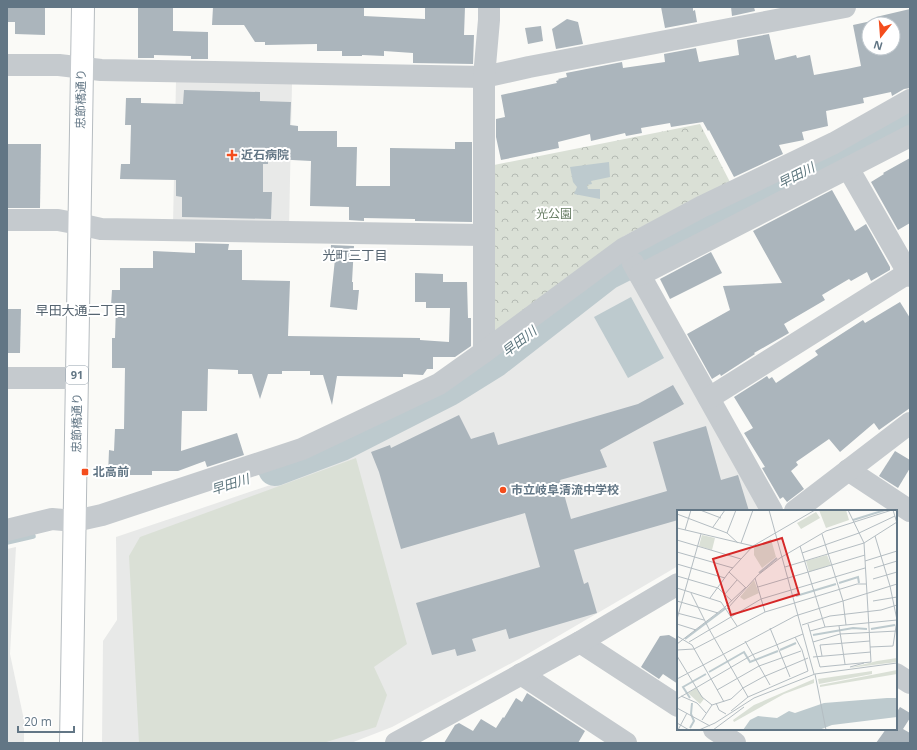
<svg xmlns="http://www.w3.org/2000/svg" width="917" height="750" viewBox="0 0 917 750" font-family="'Open Sans','Noto Sans JP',sans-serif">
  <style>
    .built { fill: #e8e9e8 }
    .park { fill: url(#park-crowns) }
    .pitch { fill: #dae0d6 }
    .water { fill: #bdcace }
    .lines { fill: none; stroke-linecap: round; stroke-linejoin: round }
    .stream { stroke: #bdcace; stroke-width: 5.5 }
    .river { stroke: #bdcace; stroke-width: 34 }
    .building { fill: #abb5bc; fill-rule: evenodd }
    .major-casing { stroke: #b6bcc0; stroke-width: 24 }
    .minor { stroke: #c5cace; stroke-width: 22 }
    .major { stroke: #fff; stroke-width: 22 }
    .poi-dot { fill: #f44d1d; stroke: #fff; stroke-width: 1.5 }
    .labels { text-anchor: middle; stroke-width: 4; stroke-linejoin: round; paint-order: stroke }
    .shield { fill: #fff; stroke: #919faa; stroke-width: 1 }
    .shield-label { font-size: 11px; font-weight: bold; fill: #627685 }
    .street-label { font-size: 12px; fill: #627685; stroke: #fff }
    .poi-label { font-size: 12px; font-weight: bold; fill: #627685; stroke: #fff; text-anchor: start }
    .park-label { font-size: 12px; fill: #667c62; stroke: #fff }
    .water-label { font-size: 13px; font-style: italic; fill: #5d767e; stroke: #fff }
    .neighbourhood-label { font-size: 13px; fill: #556470; stroke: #fff }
    .inset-river { fill: none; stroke: #bdcace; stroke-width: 2 }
    .inset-road { fill: none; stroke: #b4bdc2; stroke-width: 1 }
    .view { fill: #d62828; fill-opacity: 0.15; stroke: #d62828; stroke-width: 2 }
    .inset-edge { fill: none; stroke: #627685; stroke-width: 2 }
  </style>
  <defs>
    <pattern id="park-crowns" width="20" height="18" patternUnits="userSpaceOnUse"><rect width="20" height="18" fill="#dae0d6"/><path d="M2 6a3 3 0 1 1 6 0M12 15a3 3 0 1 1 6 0" fill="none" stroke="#b4bab3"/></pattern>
  </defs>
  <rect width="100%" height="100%" fill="#fafaf7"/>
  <g class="built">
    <path d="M176,81L292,84L289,228L173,225Z"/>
    <path d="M629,275L762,511H678V566L519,659L392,727L351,743H102L103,641L117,620L116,537L318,469L466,391Z"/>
    <path d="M16,547L10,654L24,720V743H7V549Z"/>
  </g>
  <path class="park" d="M700,124L730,182L624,236L496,333L492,331L494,165Z"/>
  <path class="pitch" d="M356,458L407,644L374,667L387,695L376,727L323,743H139L129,556L140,537Z"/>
  <g class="water">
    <path d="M609,162L610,177L591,181L592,184L587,185L588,189H600V199L574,194L577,187L573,182L570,167Z"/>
    <path d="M631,297L664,358L628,378L594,317Z"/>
  </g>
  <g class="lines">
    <path class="stream" d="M7,542L33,536"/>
    <path class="river" d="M275,469L341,444L449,389L494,361L607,273L730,211L910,116"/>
  </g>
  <g class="building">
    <path d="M7,7H45V35L15,34V22H7Z"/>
    <path d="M138,7H173V31L208,32V59H191V56L154,55V58H138Z"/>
    <path d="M213,7H364V16L425,19V7H465L464,35H474L473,64L413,63V53L384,51V56L362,55V56H342V51H317V44L265,45V42H255L244,25H212Z"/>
    <path d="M661,7H693V11L695,10L697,22L665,28Z"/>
    <path d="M731,7H754L755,11L732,16Z"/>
    <path d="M910,9V88L904,89L892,96L891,92L863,98L864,103L826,111L828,126L802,132L804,140L779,145L783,154L734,177L709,130L708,131L703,122L671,127L670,123L641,128L642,133L626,136L625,133L591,141L590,134L558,142L559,148L501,160L496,137V119L505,117L501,95L557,83L556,81L559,80L558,79L567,77L566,73L622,62L623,68L665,62L664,54L696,48L699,62L739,55L737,40L769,34L775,60L796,55L797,58L810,55L814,75L847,69L861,66L853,25L876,20V17ZM869,24H893V48H869Z"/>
    <path d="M567,19L578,22L583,44L556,49L552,29Z"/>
    <path d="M541,26L543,41L528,44L525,28Z"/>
    <path d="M184,90L260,92V101L291,102L290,125L298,126V131H337V147H357L356,186H390V148L455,149V142H472V222L415,221V219L364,218V221L349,220V207L310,206L311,161L274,159V160H268V164H263V192H272L271,219L182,217V197L176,196V180L120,179L121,164H130L131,125H125L126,98H141V103L183,104Z"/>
    <path d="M7,144H41L40,208H7Z"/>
    <path d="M910,158V223L898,230L871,182L884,174L883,173Z"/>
    <path d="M832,190L855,231L866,224L890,267V270L871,281L867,272L851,281L849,279L822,295L825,300L784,324L789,333L754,353L755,354L721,376L720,374L712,379L687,334L730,310L723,286L782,283L753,231Z"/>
    <path d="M195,243L229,244L228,250H242V280L290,281L288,336L420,338V340L449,342L450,308H426V302H415V273L443,274V282H467L468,318H471V346L455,357H433V369H427L423,375L403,374V377L337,376L332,405L323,375H310V371H282V374H268L260,399L252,374H238V370L208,369L207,411H182L181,451L237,433L244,455L207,467L205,461L178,471H152V475H108L109,450L114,451L115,429H124L125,368H112V338H115L116,306H111L112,290H120V268H153V251L195,253Z"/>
    <path d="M331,245L354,246L352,282H353V290H359L357,310L330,307L335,259H330Z"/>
    <path d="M711,252L722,273L670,299L660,279Z"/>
    <path d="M900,302L910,318V408L879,430L874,423L840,452L829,439L796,462L798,465L791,471L804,489L787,502L783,497L780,499L762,468L765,467L744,433L753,428L734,397L767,376L769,379L772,377L776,383L818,355L815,351L863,320L865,323Z"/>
    <path d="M7,309H21L20,353H7Z"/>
    <path d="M673,385L684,404L600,450L607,467L560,480L571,519L667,491L653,442L706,426L721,480L738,475L749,511H678V520L574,550L584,584L588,582L597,613L509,639L506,629L472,639L476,651L457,656L455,649L432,655L416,603L540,567L525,513L401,549L379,472L371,452L390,445L391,448L459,415L471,439L494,432L498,445L638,404Z"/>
    <path d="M895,451L910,460V468L898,488L879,476Z"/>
    <path d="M669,635L678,640V684L663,674L659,679L641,667L660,636Z"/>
    <path d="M527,693L585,731L578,743H444L455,725L459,723L473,731L481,719L496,728L503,717L504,718L516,698L522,702Z"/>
    <path d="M900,707L910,713V718L903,729L910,733V743H876L886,729H896V713Z"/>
  </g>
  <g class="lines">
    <g class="major-casing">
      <path id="major" d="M71,743L83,7"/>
    </g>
    <g class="minor">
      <path d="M7,65H59L101,70L484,77L529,67L845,7"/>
      <path d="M848,168L910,276"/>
      <path d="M7,220H58L79,224L101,229L483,235"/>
      <path d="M633,263L772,511"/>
      <path d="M640,275L910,136"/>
      <path d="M484,352V77L489,20V7"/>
      <path d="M7,378H77"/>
      <path d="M709,398L908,273"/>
      <path d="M848,470L910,511"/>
      <path d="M795,511L910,423"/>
      <path d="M7,530L52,519L75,521L102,515L302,449L439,384L484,352L623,249L701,207L834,143L910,100"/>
      <path d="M580,642L678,706"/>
      <path d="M521,674L626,743"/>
      <path d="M896,674L910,683"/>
      <path d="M714,729L735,743"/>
      <path d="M396,743L580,642L678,584"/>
    </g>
    <use href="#major" class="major"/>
  </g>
  <g class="poi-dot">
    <path d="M230 149h4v4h4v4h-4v4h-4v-4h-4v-4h4z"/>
    <rect x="81" y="468" width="8" height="8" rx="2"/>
    <circle cx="503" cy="490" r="4"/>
  </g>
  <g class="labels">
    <rect class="shield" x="66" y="366" width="22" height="18" rx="3"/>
    <g class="shield-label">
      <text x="77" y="379">91</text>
    </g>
    <g class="street-label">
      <text transform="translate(81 99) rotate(-89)" y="4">忠節橋通り</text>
      <text transform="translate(77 423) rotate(-89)" y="4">忠節橋通り</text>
    </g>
    <g class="poi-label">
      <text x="241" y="159">近石病院</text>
      <text x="93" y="476">北高前</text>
      <text x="511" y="494">市立岐阜清流中学校</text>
    </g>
    <g class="park-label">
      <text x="554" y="218">光公園</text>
    </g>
    <g class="water-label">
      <text transform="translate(796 175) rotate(-27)" y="5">早田川</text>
      <text transform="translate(519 341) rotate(-38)" y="5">早田川</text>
      <text transform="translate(230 484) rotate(-18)" y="5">早田川</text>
    </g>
    <g class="neighbourhood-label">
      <text x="355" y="260">光町三丁目</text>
      <text x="81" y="315">早田大通二丁目</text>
    </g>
  </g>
  <g transform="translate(677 510)">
    <rect width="220" height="220" fill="#fafaf7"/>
    <path d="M220,148V152L172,158L200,151ZM195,161V164L142,174L141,169ZM137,169V173L107,184L57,212L56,210L77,195Z" fill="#dae0d6"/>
    <path d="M220,160V164L143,177V175Z" fill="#dae0d6"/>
    <path d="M25,25L38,28L35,40L22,36ZM150,45L154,55L132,62L129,51ZM77,70L82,83L67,90L63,87ZM19,178L27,189L23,194L11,183Z" fill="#dae0d6"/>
    <path d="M142,0H169L172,10L149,18ZM139,2L143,8L124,19L120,13ZM94,29L99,47L85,58L77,45V38Z" fill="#dae0d6"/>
    <path d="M210,188H220V207L155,215L142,220H66L73,210L81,206L100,208L112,201L118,203L147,193Z" fill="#bdcace"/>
    <path class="inset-river" d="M176,10L208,0M82,63L100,48M162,73L181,67L182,73M119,86L159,74M194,119L218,115M136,125L176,118L190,119M8,129L49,98M103,140L119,133M32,162L67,142L73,152L101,141M13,188L6,177L29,164M13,218L17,211L14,204L15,193"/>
    <path class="inset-road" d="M23,0L44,8M92,0L137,164M171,0L187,33L194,152M216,0L220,13M0,4L50,23L61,33M36,17L48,0M0,18L76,36M8,20L14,0M50,23L59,0M145,24L166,91L169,115M0,30L64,49M64,33L76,0M123,36L148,117M0,42L56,58M125,43L182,23L218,6M188,51L220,41M0,54L48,68M108,57L187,33L220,12M197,58L220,51M52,62L69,78M0,66L41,78L55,91M78,68L88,102M196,69L220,62M81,77L188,45M0,78L44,92L60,116M14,83L32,119L71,187L131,161L125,140L118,127M48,84L60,70M33,88L52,62L76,36L138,0M0,91L41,103M196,91L220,87M50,99L81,65L103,48L149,21L215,0M0,103L27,110M0,109L24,24M0,114L19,120M131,114L143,157L194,152M125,115L153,106L204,100L220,95M162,116L168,154M93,118L113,167M133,121L148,117L220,110M0,126L15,135L47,192M68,131L93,175M12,132L84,89L188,58M136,132L163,124L220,121M0,134L48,97L68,78M193,137L216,136L220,110L213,76L198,26M0,140L17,139L88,102L180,74H189M0,146L25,187L35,195M145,146L143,135L193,131M136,147L194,142M173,157L187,153M138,164L220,153M0,169L118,106L220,74M40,180L82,156L124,141M4,186L20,193L29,203M0,189L75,145L126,124M39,193L42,200L49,204M0,198L33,216M54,201L71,187M25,210L35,195L54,189L66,178L86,167L131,148M0,213L12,220M1,220L10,203M22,220L38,213L77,188L138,164L149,220M36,220L67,197"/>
    <path class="view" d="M105,28L122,84L54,105L36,49Z"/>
    <rect width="220" height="220" class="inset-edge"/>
  </g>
  <rect width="917" height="750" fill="none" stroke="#627685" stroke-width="16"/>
  <g transform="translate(881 36) rotate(197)"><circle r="19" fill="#ffffff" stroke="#c0c8ce"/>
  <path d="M0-3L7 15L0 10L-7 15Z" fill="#f44d1d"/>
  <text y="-6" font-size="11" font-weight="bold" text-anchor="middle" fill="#627685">N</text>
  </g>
  <path d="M18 726v6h56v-6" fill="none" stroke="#627685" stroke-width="2"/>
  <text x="24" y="726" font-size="12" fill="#627685" stroke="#ffffff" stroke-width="3" paint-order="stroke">20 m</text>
</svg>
